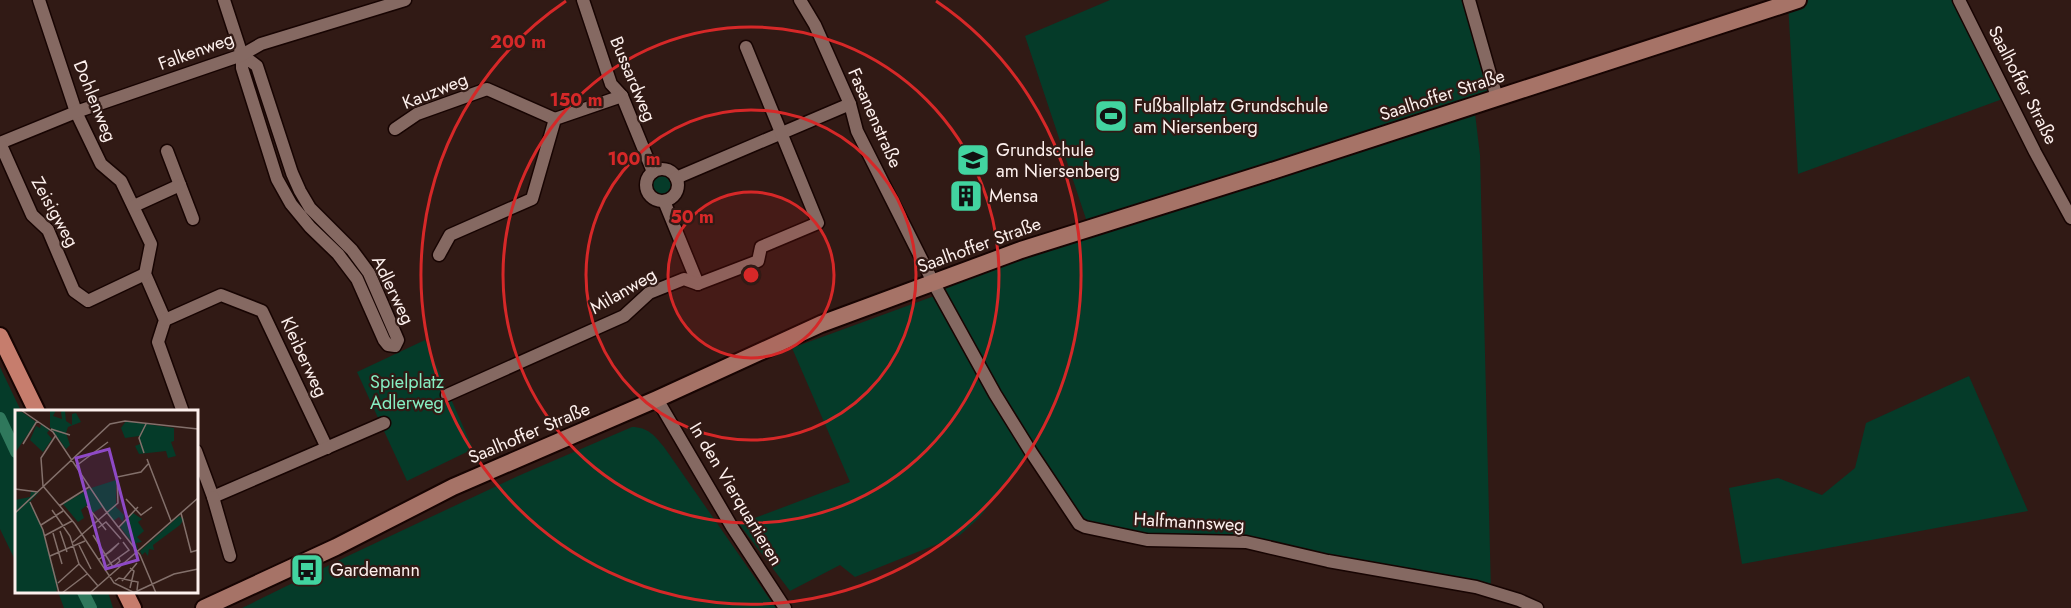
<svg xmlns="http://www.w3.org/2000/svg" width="2071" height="608" viewBox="0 0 2071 608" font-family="Jost,sans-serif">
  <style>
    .green { fill: #053b29 }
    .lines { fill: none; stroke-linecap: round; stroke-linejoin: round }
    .canal { stroke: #2f785c; stroke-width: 12 }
    .minor-casing { stroke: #170402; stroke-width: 15 }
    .secondary-casing { stroke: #170402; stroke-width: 20 }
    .primary-casing { stroke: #170402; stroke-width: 20 }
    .minor { stroke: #856962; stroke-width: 12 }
    .secondary { stroke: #a67367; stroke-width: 16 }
    .primary { stroke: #c67d6d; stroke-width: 16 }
    .ring { fill: none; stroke: #d62828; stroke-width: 3 }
    .labels { text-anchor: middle; stroke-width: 4.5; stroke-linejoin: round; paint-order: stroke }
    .street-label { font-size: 18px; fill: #fdf0ed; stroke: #311a15 }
    .poi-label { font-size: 18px; fill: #fdf0ed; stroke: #311a15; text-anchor: start }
    .park-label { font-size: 18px; fill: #86eec2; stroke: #311a15 }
    .inset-road { fill: none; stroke: #83706b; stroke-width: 1.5 }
    .view { fill: #8e49c6; fill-opacity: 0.15; stroke: #8e49c6; stroke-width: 3 }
    .inset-edge { fill: none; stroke: #fdf0ed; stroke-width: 3 }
    .centre { fill: #d62828; stroke: #311a15; stroke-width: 3 }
    .ring-label { font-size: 18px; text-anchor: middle; font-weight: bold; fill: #d62828; stroke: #311a15; stroke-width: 4.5; stroke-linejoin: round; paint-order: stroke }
  </style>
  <rect width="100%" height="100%" fill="#311a15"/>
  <g class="green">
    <path d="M1110,0H1462L1490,100L1474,105L1480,155L1491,592L1241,541L1148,540L1073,523L1031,452L979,518L960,535L855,577L840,565L790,591L739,524L850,482L792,348L937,295L933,282L1089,228L1025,36Z"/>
    <path d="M1798,0H1959L2008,97L1798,174L1788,3Z"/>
    <circle cx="661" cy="185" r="10"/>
    <path d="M425,340L473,449L407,481L357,372Z"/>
    <path d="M0,367L21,411L16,412V562L0,529Z"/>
    <path d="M1969,376L2028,511L1742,564L1729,488L1778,478L1822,495L1855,468L1866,423Z"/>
    <path d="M632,427C648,427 655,436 664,447L776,608H242L350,555L518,476Z"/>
    <path d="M58,592H108L113,608H64Z"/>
  </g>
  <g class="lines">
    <g class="canal">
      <path d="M0,418L16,452"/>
      <path d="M83,592L91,608"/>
    </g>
    <g class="minor-casing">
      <g id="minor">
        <path d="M39,0L76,112L101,164L121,181L151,244L145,274L165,320L158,342L183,412"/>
        <path d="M224,0L242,55V68L277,179L291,204L310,227L338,254L357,279L384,340L388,345L395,346L398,340L395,333L369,273L352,250L310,208L300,191L292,173L257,66L242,55"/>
        <path d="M583,0L611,84L622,96L653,172"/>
        <path d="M800,0L815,25L850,104L857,131L933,282L995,394L1031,452L1079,524L1085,527L1147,540L1246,542L1328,561L1476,587L1519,600L1537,608"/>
        <path d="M1469,0L1497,98"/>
        <path d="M1959,0L2035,152L2071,218"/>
        <path d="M395,129L417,114L487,89L555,119"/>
        <path d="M0,143L76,112L242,55L261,44L405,0"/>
        <path d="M0,143L32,215L48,230L74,291L88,301L145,274"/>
        <path d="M167,151L193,219"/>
        <circle cx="662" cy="185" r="16"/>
        <path d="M676,178L850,104"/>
        <path d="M664,201L698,284"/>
        <path d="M134,206L180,185"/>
        <path d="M439,255L450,235L532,199L555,119L622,96"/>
        <path d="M165,320L221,295L262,311L327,448"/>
        <path d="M447,395L624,316L649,293L684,279L698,284L758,261L761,247L818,223L746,47"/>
        <path d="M657,399L732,527L785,608"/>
        <path d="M196,451L213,497L384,423"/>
        <path d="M213,497L230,556"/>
      </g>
    </g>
    <g class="secondary-casing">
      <path id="secondary" d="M204,608L336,547L453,487L657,399L821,324L1021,250L1272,171L1798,0"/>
    </g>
    <g class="primary-casing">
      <g id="primary">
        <path d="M0,336L37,412"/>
        <path d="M125,592L133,608"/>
      </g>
    </g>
    <use href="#minor" class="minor"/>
    <use href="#secondary" class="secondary"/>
    <use href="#primary" class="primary"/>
  </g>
  <circle cx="751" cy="275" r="83" fill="#d62828" fill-opacity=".12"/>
  <g class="ring">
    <circle cx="751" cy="275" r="83"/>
    <circle cx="751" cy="275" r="165"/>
    <circle cx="751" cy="275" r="248"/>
    <path d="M936 1A330 330 0 1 1 566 1"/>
  </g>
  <defs>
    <g id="stadium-square" transform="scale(1.725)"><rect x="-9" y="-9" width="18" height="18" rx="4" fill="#42d4a0" stroke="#311a15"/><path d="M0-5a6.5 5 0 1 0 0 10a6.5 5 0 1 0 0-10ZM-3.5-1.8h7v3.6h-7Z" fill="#111"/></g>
    <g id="school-square" transform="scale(1.725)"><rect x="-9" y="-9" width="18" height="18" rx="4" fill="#42d4a0" stroke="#311a15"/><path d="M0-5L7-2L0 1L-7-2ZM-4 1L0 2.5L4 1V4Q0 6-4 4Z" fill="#111"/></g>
    <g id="building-square" transform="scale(1.725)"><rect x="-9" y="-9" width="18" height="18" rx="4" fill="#42d4a0" stroke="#311a15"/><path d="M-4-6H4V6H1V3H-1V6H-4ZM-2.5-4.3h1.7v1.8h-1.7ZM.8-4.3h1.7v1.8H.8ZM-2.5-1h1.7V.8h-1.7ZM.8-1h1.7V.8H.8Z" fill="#111"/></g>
    <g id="bus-square" transform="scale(1.725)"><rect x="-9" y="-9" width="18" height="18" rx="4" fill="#42d4a0" stroke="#311a15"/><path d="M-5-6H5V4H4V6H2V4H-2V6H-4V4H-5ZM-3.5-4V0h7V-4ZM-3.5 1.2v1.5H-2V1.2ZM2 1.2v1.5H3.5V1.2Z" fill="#111"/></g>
  </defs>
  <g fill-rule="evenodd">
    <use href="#stadium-square" x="1111" y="116"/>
    <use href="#school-square" x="973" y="160"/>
    <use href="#building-square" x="966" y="196"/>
    <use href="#bus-square" x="307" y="570"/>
  </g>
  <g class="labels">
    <g class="street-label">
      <text transform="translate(196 51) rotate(-20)" y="6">Falkenweg</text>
      <text transform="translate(633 79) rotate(67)" y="6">Bussardweg</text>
      <text transform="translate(2023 85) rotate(63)" y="6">Saalhoffer Straße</text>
      <text transform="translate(435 91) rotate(-22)" y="6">Kauzweg</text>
      <text transform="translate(1442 95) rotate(-18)" y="6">Saalhoffer Straße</text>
      <text transform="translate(95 101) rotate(68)" y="6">Dohlenweg</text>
      <text transform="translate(875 118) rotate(66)" y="6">Fasanenstraße</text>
      <text transform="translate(55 212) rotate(61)" y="6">Zeisigweg</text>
      <text transform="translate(979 245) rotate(-20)" y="6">Saalhoffer Straße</text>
      <text transform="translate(393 290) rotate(64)" y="6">Adlerweg</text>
      <text transform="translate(623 291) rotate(-30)" y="6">Milanweg</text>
      <text transform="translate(304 357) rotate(65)" y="6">Kleiberweg</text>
      <text transform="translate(529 433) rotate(-23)" y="6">Saalhoffer Straße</text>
      <text transform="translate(736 494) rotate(59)" y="6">In den Vierquartieren</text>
      <text transform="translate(1189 522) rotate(3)" y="6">Halfmannsweg</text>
    </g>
    <g class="poi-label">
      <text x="1134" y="112">Fußballplatz Grundschule<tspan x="1134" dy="21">am Niersenberg</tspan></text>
      <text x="996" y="156">Grundschule<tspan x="996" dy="21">am Niersenberg</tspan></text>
      <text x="989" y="202">Mensa</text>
      <text x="330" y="576">Gardemann</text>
    </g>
    <g class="park-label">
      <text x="407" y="388">Spielplatz<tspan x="407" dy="21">Adlerweg</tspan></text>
    </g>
  </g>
  <g transform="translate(15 410)">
    <rect width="183" height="183" fill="#311a15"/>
    <path d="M35,0H41L38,6L47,9L46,2L48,0H54L50,1L51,11L57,15V4L61,3L66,12L53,17L51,23L55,35L51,39L35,17ZM0,2H7L21,12L0,43ZM111,11L159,18V31L156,32L161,46L153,48L151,41L124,44L120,36L125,34L124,26L110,28L106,18ZM26,14L35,19L32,23L37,29L28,42L15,30L21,16L25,18ZM101,70V97L109,105L108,112L104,107L98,111L87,97L78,103L72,95L66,100L69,108L63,112L48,94L76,78ZM16,81L24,82L15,92L26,115L43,174L41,183H0V90L15,87ZM118,103L127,109L123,112L129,121L122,127L127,132L121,133L123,140L105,117ZM164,106L169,109L165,115L138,135L139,140L134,139L133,146L130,142L127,145L125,141Z" fill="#053b29"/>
    <path class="inset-road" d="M6,0L38,22L90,100L125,145L141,183M36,19L55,25M8,34L22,11M129,43L124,28L131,14M132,49L156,111M61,56L93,32M28,76L60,114L99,173L120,183M28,76L26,48L41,25M0,79L23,82M111,89L126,105L137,97M15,92L28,120L44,183M44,96L74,77M72,96L91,120M37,100L55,126L64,154L83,176M0,103L95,14L110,11L183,19M166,103L176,142L183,140M26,115L48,101M83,118L91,112L106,129M103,118L123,97M45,121L52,142M38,123L47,154M78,125L98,157L105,151L103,147M29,126L57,111M57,133L103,93L102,67L126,62L134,53M64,135L76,159M35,146L70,131M83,150L96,141L104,133L90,145M89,158L114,140L108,132M100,171L104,168L123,172L122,180M107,171L122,153M43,173L64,154M115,178L119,161L115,158M47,183L72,164M75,183L183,88M118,183L159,164L183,159"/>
    <path class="view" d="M94,39L123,150L91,159L61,48Z"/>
    <rect width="183" height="183" class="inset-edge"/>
  </g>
  <circle cx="751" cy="275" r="9" class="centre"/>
  <g class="ring-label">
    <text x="518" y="48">200 m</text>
    <text x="576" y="106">150 m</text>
    <text x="634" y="165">100 m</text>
    <text x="692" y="223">50 m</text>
  </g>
</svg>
